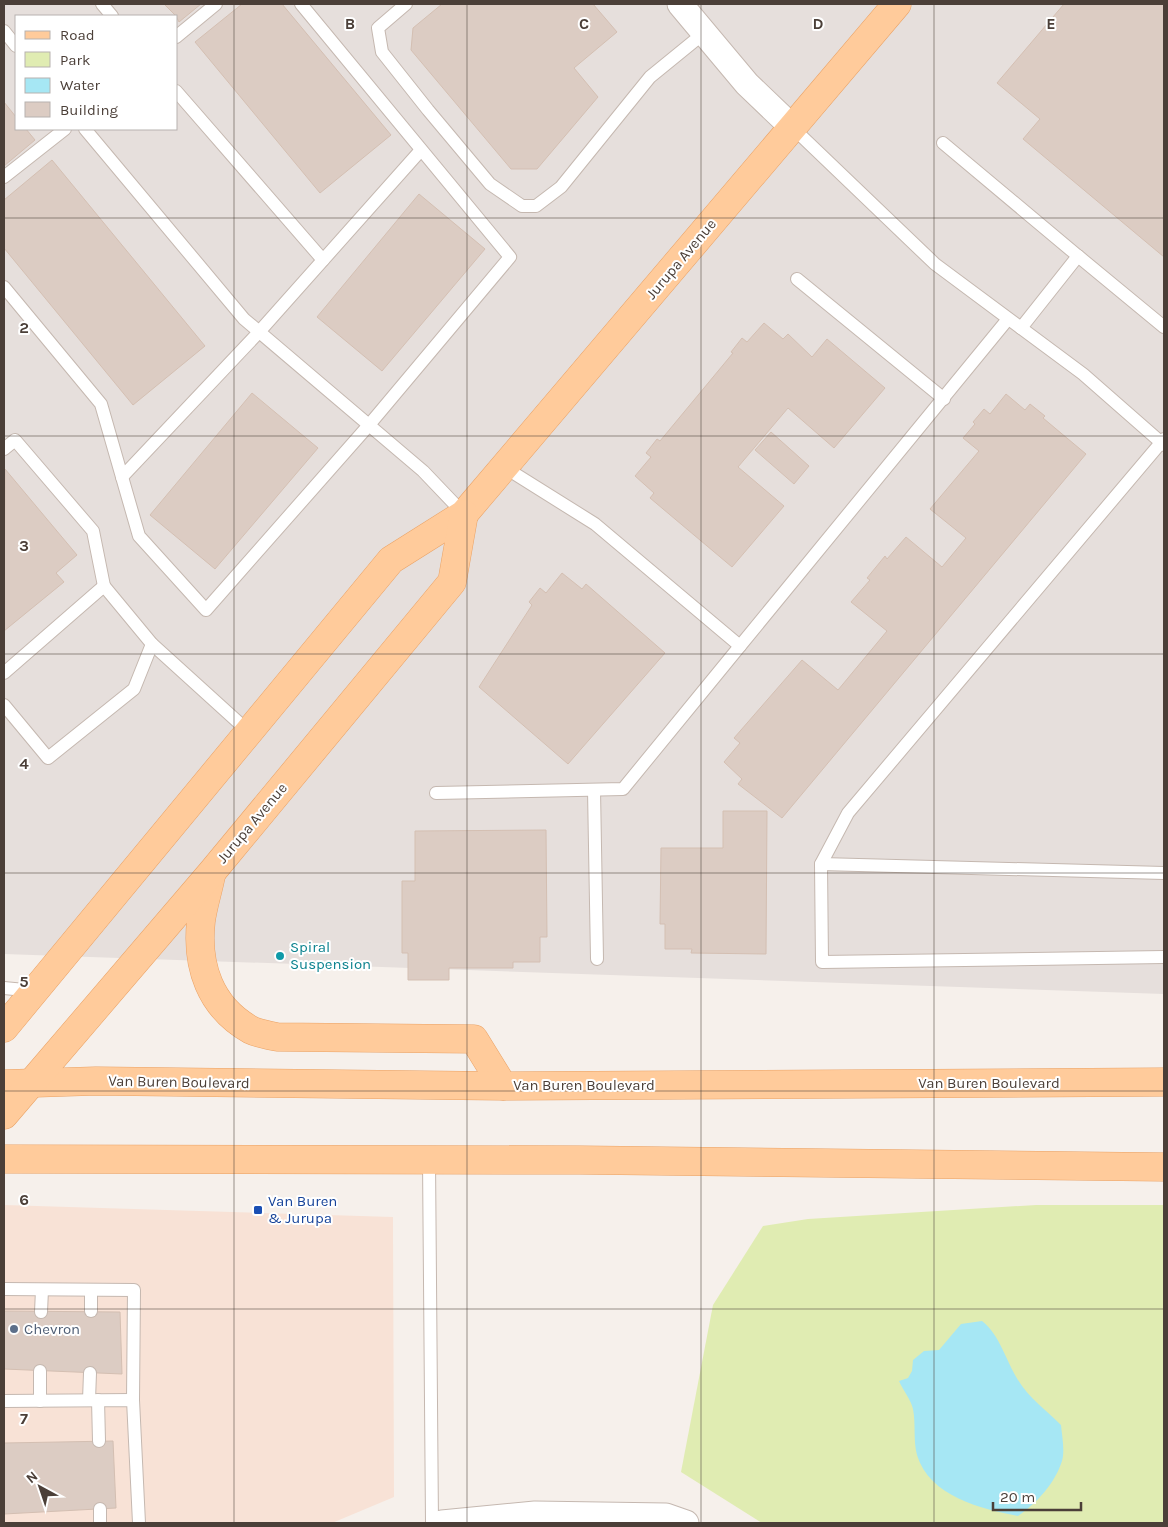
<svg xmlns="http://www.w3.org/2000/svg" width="1168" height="1527" viewBox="0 0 1168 1527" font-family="Karla,sans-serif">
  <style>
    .commercial { fill: #f8e2d6 }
    .industrial { fill: #e6dfdc; fill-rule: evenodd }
    .green { fill: #e0ecb2 }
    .water { fill: #a6e7f4 }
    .building { fill: #dcccc3; stroke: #d4bfb2 }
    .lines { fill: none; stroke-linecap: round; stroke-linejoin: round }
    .service-casing { stroke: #c5b8b0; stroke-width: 14 }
    .minor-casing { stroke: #c5b8b0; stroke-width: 27 }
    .primary-casing { stroke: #eaa265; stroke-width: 29 }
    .service { stroke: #fff; stroke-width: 12 }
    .minor { stroke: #fff; stroke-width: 25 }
    .primary { stroke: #ffcb9b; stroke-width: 28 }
    .grid { fill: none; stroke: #4b3f38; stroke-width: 1; stroke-opacity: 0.55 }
    .culture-dot { fill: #0f9aa8; stroke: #fff; stroke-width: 2 }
    .transit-dot { fill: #1a4fb4; stroke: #fff; stroke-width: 2 }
    .service-dot { fill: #5c6f8a; stroke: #fff; stroke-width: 2 }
    .labels { text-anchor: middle; stroke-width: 4; stroke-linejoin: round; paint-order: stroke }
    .street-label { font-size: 15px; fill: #4b3f38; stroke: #fff }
    .culture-label { font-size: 15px; fill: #0d838f; stroke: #fff; text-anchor: start }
    .transit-label { font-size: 15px; fill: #164399; stroke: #fff; text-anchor: start }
    .service-label { font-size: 15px; fill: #4e5e75; stroke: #fff; text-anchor: start }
    .grid-label { font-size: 16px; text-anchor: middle; font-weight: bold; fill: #4b3f38; stroke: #fff; stroke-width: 4; stroke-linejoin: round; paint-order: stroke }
  </style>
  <rect width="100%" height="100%" fill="#f6f0eb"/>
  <path class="commercial" d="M4,1205L393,1217L394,1497L332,1523H4Z"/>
  <path class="industrial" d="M4,4H1164V994L4,954ZM16,16H176V129H16Z"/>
  <path class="green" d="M1036,1205H1164V1523H762L681,1472L713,1305L763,1226L808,1219Z"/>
  <path class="water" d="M982,1321C1000,1335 1006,1361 1018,1380C1029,1398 1047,1411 1061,1425C1062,1436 1065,1451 1062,1461C1055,1483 1037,1503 1018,1516C981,1509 929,1496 917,1455C913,1440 916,1424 913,1409C911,1400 903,1390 899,1381L908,1378L912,1371L913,1360L924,1351L939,1350L961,1324Z"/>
  <g class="building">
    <path d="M164,4H201L179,22L176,16Z"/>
    <path d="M242,4H282L391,135L320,193L195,42Z"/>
    <path d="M442,4H593L617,32L574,68L598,97L537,169H511L411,50L413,28Z"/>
    <path d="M1064,4H1164V257L1023,139L1040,119L997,83Z"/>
    <path d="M4,102L16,117V129H26L35,140L4,166Z"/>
    <path d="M52,160L205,346L133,405L4,248V200Z"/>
    <path d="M419,194L485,249L382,371L317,317Z"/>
    <path d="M764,323L783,339L788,334L812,357L827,339L885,388L834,448L788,408L738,467L784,506L732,567L650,498L654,493L635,476L651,457L646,453L657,439L660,441L733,353L731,352L742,338L747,342Z"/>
    <path d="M252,393L318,448L215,569L150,515Z"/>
    <path d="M1006,394L1025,410L1030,404L1045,416L1043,418L1086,454L782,818L738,784L742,779L724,762L740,743L734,738L802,660L838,690L887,631L851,602L870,580L867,578L885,556L887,559L906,537L942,567L966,538L930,509L979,451L963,438L975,424L973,422L984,409L990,414Z"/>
    <path d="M771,432L809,466L794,484L755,450Z"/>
    <path d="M5,469L77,555L56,573L64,582L4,631Z"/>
    <path d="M562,573L582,589L586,584L665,653L568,764L479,687L532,605L529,602L540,588L546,593Z"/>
    <path d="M723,811H767L766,954L691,953L692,949H665V924H660L661,848H723Z"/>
    <path d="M546,830L547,937H540V962H513V968H449V980H408V953H402V881H415V831Z"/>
    <path d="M4,1311L120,1312L122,1374L4,1369Z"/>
    <path d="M113,1441L116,1508L4,1514V1443Z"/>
  </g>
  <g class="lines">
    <g class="service-casing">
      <g id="service">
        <path d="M102,4L112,16"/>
        <path d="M406,4L378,28L382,52L428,110L490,184L522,206H536L561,187L650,77L704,33"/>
        <path d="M4,31L16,46"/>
        <path d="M176,37L216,4"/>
        <path d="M176,91L323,260"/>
        <path d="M793,128L935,264L1083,374L1164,445"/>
        <path d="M85,129L244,319L423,471L464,514"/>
        <path d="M943,143L1078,256L1021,328"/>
        <path d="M4,177L65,129"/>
        <path d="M1078,256L1164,327"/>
        <path d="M797,279L944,399"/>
        <path d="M4,287L101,404L139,536L206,610L369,425L510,257L301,4"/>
        <path d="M1164,439L848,813L821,864L822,962L1164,957"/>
        <path d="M4,449L15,440L93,531L104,586"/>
        <path d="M504,467L595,524L740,646L1008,319"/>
        <path d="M122,477L259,332L421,150"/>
        <path d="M4,673L104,586L152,644L249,732"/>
        <path d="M4,705L48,758L134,689L152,644"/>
        <path d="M594,790L597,959"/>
        <path d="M436,793L623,789L740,646"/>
        <path d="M821,864L1164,873"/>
        <path d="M4,988L35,991"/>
        <path d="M429,1160L432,1523"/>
        <path d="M4,1289L134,1290L133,1400"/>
        <path d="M91,1290V1311"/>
        <path d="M41,1312L42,1290"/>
        <path d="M89,1400L90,1373"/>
        <path d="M98,1400L99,1441"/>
        <path d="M4,1401L133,1400L139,1523"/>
        <path d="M40,1401V1371"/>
        <path d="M100,1509V1523"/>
      </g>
    </g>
    <g class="minor-casing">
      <g id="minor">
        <path d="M680,4L747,84L793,128"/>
        <path d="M442,1523L535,1514L666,1516L686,1523"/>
      </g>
    </g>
    <g class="primary-casing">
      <g id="primary">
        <path d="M211,876C208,891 203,906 201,921C196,966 210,1007 251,1030C259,1034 269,1035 277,1037L474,1039L503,1086"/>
        <path d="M4,1028L391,560L464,514L897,4"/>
        <path d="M4,1084L96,1081L503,1086L1164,1082"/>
        <path d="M4,1115L212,872L452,582L464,514"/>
        <path d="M4,1159L580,1160L1164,1167"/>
      </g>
    </g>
    <use href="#service" class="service"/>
    <use href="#minor" class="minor"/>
    <use href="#primary" class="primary"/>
  </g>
  <path class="grid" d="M234,4V1523M467,4V1523M701,4V1523M934,4V1523M4,218H1164M4,436H1164M4,654H1164M4,873H1164M4,1091H1164M4,1309H1164"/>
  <circle class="culture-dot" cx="280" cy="956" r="5"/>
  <rect class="transit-dot" x="253" y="1205" width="10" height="10" rx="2.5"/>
  <circle class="service-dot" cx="14" cy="1329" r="5"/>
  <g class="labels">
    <g class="street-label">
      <text transform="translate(681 259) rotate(-50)" y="5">Jurupa Avenue</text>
      <text transform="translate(252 823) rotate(-50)" y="5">Jurupa Avenue</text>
      <text transform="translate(179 1082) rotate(1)" y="5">Van Buren Boulevard</text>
      <text x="989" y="1088">Van Buren Boulevard</text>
      <text x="584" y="1090">Van Buren Boulevard</text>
    </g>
    <g class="culture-label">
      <text x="290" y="952">Spiral<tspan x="290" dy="17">Suspension</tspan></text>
    </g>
    <g class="transit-label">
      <text x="268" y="1206">Van Buren<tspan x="268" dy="17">&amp; Jurupa</tspan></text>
    </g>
    <g class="service-label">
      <text x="24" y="1334">Chevron</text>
    </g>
  </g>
  <g class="grid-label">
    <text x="350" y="29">B</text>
    <text x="584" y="29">C</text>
    <text x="818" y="29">D</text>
    <text x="1051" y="29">E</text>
    <text x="24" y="333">2</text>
    <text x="24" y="551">3</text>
    <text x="24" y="769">4</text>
    <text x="24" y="987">5</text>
    <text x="24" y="1205">6</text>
    <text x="24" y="1424">7</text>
  </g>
  <rect width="1168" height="1527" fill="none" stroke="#4b3f38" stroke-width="10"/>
  <rect x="15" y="15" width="162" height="115" fill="#ffffff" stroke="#b7b2af"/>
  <rect x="25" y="31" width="25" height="8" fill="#ffcb9b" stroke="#b7b2af"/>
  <text x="60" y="40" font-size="15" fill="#4b3f38">Road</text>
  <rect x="25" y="52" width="25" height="15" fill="#e0ecb2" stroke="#b7b2af"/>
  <text x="60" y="65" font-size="15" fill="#4b3f38">Park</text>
  <rect x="25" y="78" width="25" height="15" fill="#a6e7f4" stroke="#b7b2af"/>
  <text x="60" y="90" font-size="15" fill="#4b3f38">Water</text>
  <rect x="25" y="102" width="25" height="15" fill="#dcccc3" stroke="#b7b2af"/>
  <text x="60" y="115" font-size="15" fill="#4b3f38">Building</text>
  <g transform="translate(40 1487) rotate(320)" stroke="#ffffff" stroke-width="4" paint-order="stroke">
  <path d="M0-4L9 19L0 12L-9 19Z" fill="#4b3f38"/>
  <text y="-8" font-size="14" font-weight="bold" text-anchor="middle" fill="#4b3f38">N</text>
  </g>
  <path d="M993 1502v8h88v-8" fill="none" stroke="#4b3f38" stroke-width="2.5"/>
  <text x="1000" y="1502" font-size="15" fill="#4b3f38" stroke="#ffffff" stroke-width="4" paint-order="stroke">20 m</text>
</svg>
